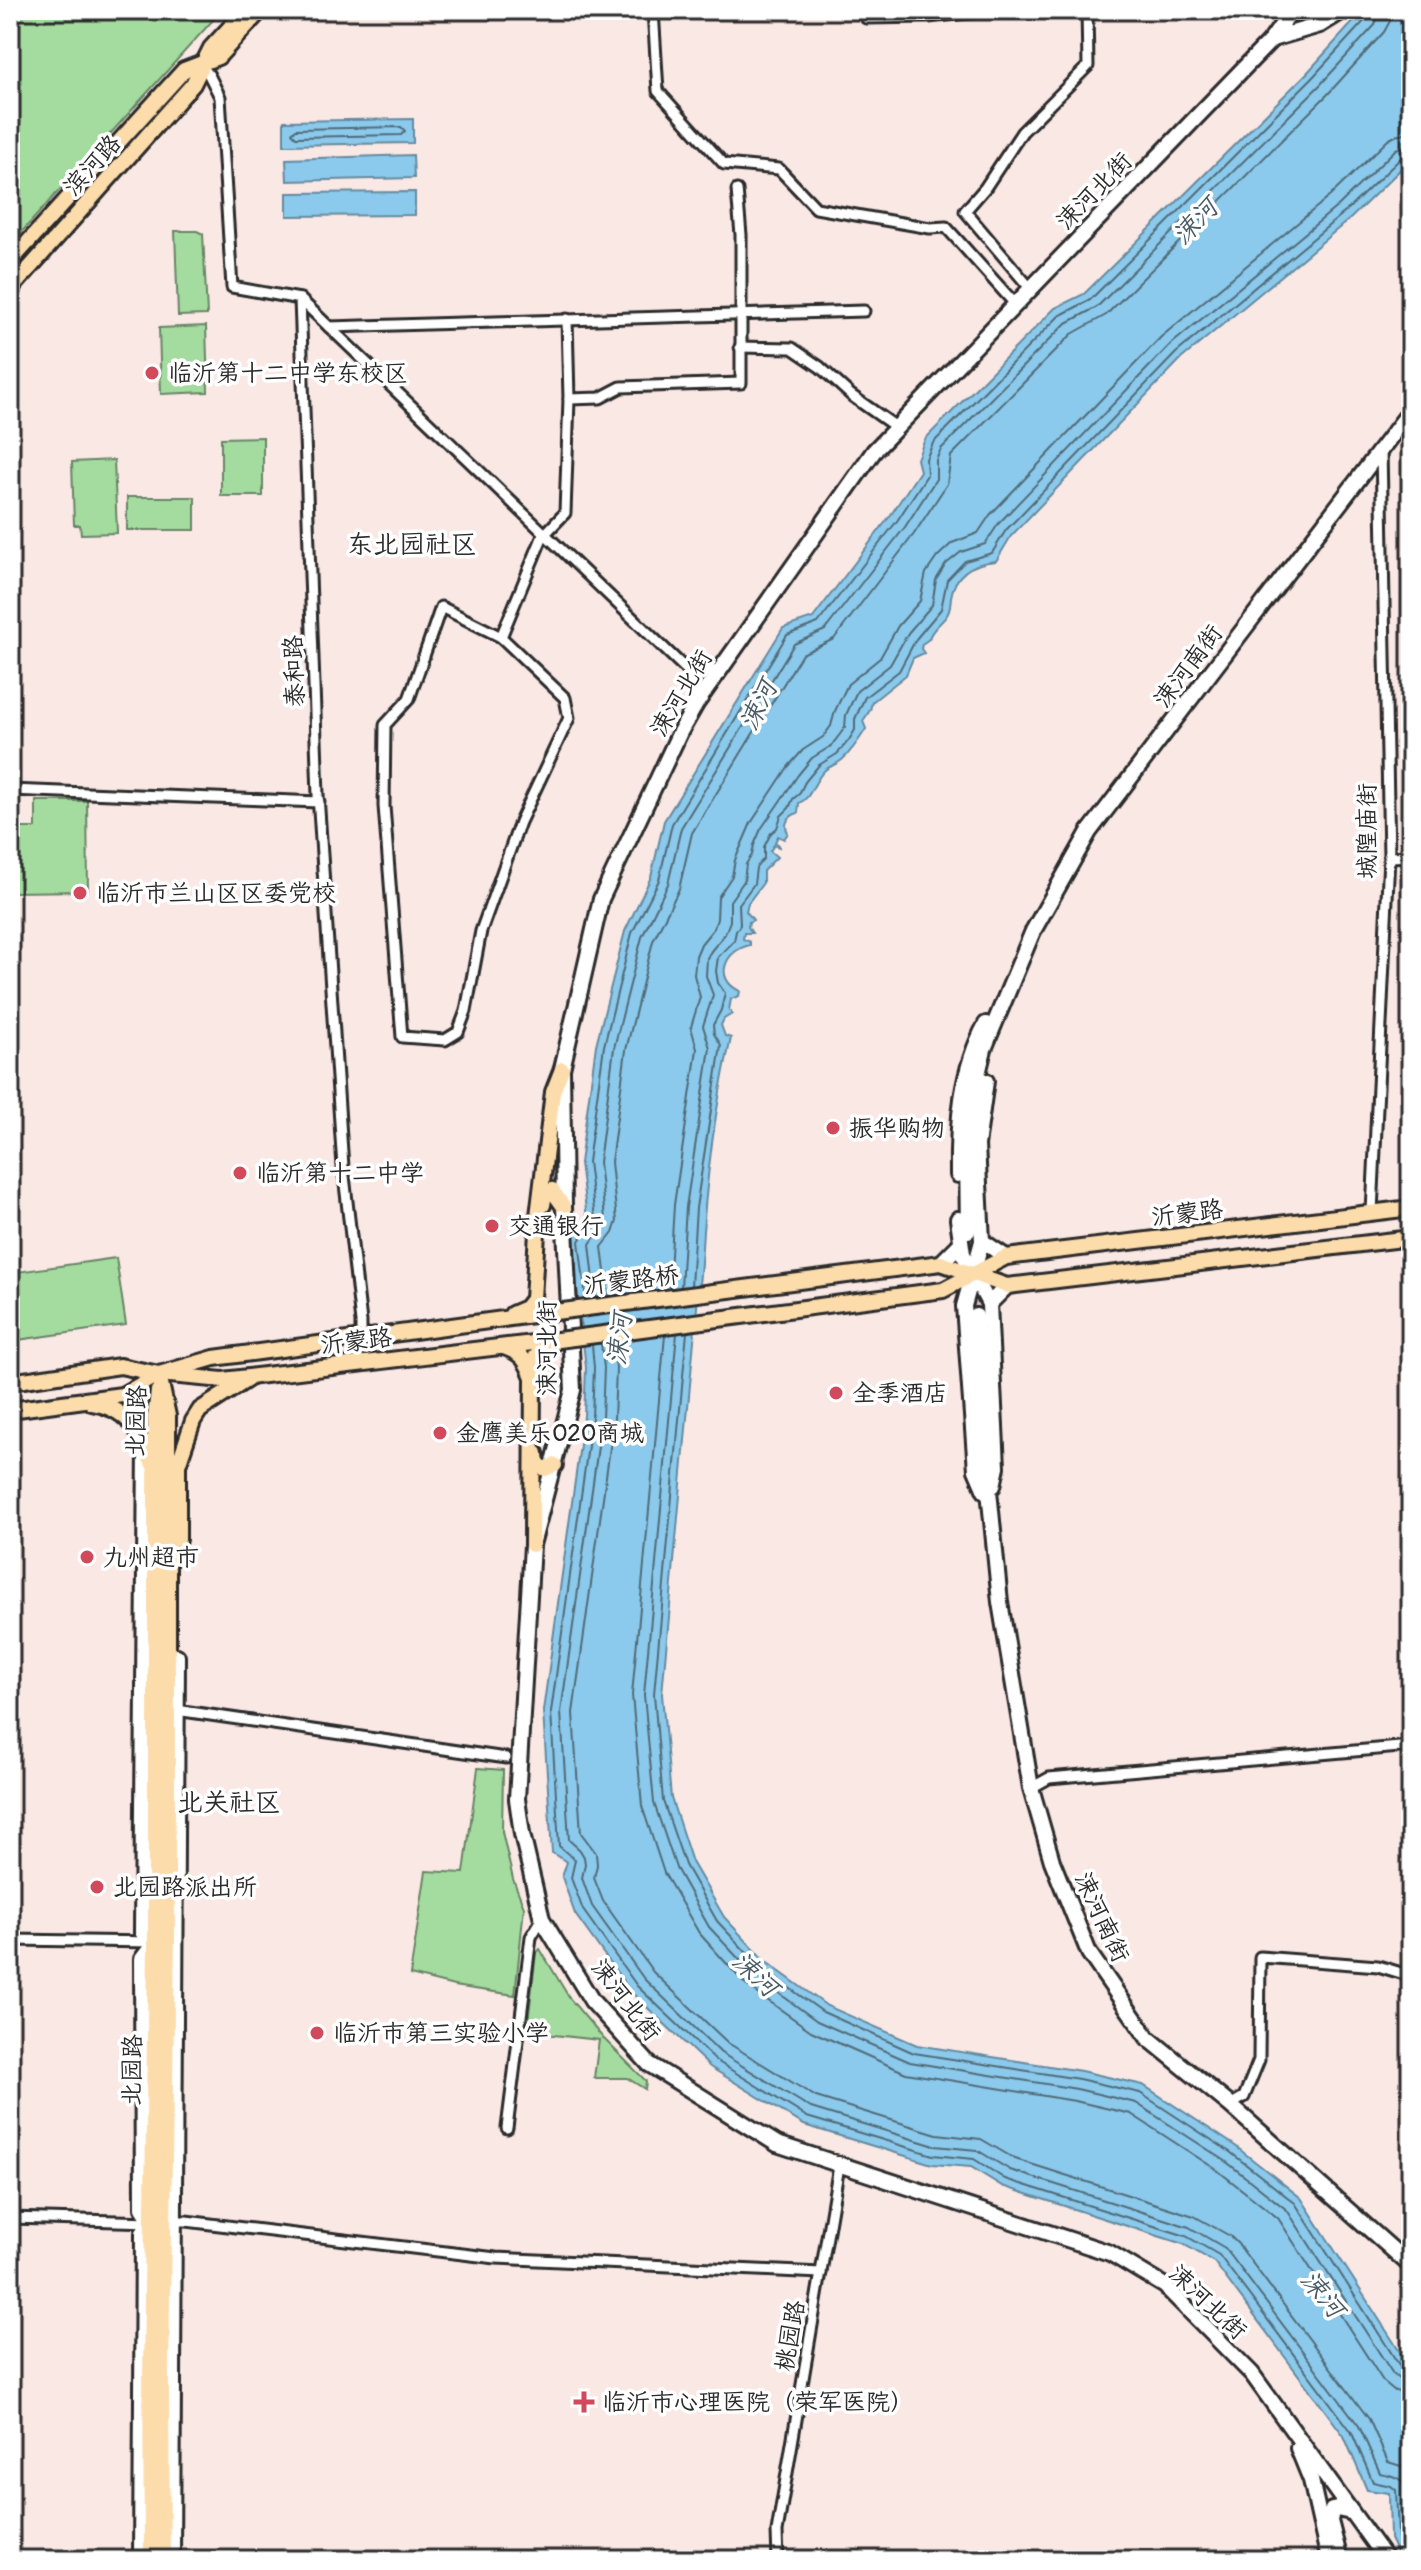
<svg xmlns="http://www.w3.org/2000/svg" width="1421" height="2570" viewBox="0 0 1421 2570" font-family="Pangolin,'LXGW WenKai TC',sans-serif">
  <style>
    .green { fill: #a4dca0; stroke: #688466; stroke-width: 2 }
    .water { fill: #8bcaec; stroke: #658a9f; stroke-width: 2 }
    .lines { fill: none; stroke-linecap: round; stroke-linejoin: round }
    .shore { stroke: #516b78; stroke-width: 2 }
    .secondary-tunnel { stroke: #d1c2c0; stroke-width: 14; stroke-dasharray: 14 7; stroke-linecap: butt }
    .street-casing { stroke: #2b2b2b; stroke-width: 15 }
    .secondary-casing { stroke: #2b2b2b; stroke-width: 20 }
    .primary-casing { stroke: #2b2b2b; stroke-width: 20 }
    .street { stroke: #fff; stroke-width: 9 }
    .secondary { stroke: #fff; stroke-width: 14 }
    .primary { stroke: #fddcac; stroke-width: 14 }
    .primary-bridge-casing { stroke: #2b2b2b; stroke-width: 20; stroke-linecap: butt }
    .primary-bridge { stroke: #fddcac; stroke-width: 14 }
    .poi-dot { fill: #d1495b; stroke: #fff; stroke-width: 3 }
    .labels { text-anchor: middle; stroke-width: 7; stroke-linejoin: round; paint-order: stroke }
    .street-label { font-size: 24px; fill: #2b2b2b; stroke: #fff }
    .poi-label { font-size: 24px; fill: #2b2b2b; stroke: #fff; text-anchor: start }
    .water-label { font-size: 26px; font-style: italic; fill: #485b65; stroke: #fff }
    .neighbourhood-label { font-size: 26px; fill: #2b2b2b; stroke: #fff }
  </style>
  <rect width="100%" height="100%" fill="#fae8e5"/>
  <filter id="ink" filterUnits="userSpaceOnUse"><feTurbulence type="fractalNoise" baseFrequency=".0125" numOctaves="2"/><feDisplacementMap in="SourceGraphic" scale="16" xChannelSelector="R" yChannelSelector="G"/><feConvolveMatrix kernelMatrix="1 2 1 2 8 2 1 2 1" color-interpolation-filters="sRGB"/></filter>
  <g filter="url(#ink)">
    <g class="green">
      <path d="M10,10H222L10,245Z"/>
      <path d="M175,231H197L203,234L207,315L178,316Z"/>
      <path d="M206,326L208,392L161,394L159,328Z"/>
      <path d="M263,437V496H221V438Z"/>
      <path d="M114,460L117,533L81,534L80,525H74L72,462Z"/>
      <rect x="127" y="497" width="68" height="33"/>
      <path d="M36,801H87L88,891L10,892V828H36Z"/>
      <path d="M116,1258L126,1325L10,1341V1273Z"/>
      <path d="M478,1768L503,1770L502,1832L513,1879L524,1907L515,1995L454,1986L410,1975L426,1871L464,1873Z"/>
      <path d="M540,1949L570,1999L603,2038L646,2081L645,2089L627,2078H594L599,2040L527,2032L536,1953Z"/>
    </g>
    <g class="water">
      <path d="M1364,10H1411V159L1351,218L1181,359L1011,536L996,561C973,563 955,572 951,597C950,603 951,609 947,615C941,624 931,629 929,639L922,644L921,649L924,653L913,658L906,675L872,702L870,710L863,721L866,729C859,740 851,752 842,760C837,764 830,766 825,770C813,781 812,798 799,803L798,813C788,816 783,824 788,833L784,839L778,836L775,842L779,845V847L774,845L770,851L777,857L763,871V883L748,903L746,911L753,920L749,922L748,927L752,933H744L743,939L750,942V945C725,950 713,979 740,991L739,996L731,999L729,1010L732,1014L724,1019L721,1025L725,1036L731,1038C714,1111 705,1188 701,1263L662,1694L671,1798L692,1862L724,1917L765,1961L827,2006L917,2045L1081,2071L1143,2085L1234,2145L1301,2198L1411,2369V2560H1400L1390,2539L1389,2493L1367,2490L1344,2436L1214,2262L1183,2244L1002,2186L971,2167L932,2164L804,2125L710,2067L631,1992L575,1914L562,1877L567,1862L552,1853L543,1711L584,1416L586,1368L571,1238L587,1218L580,1163L596,1045L625,931L651,877L664,821L783,628L813,618L890,516L920,471L917,459L925,439L1055,308L1084,294L1307,73Z"/>
      <path d="M413,119V143L284,145V121Z"/>
      <path d="M413,155L414,178L287,181L286,159Z"/>
      <path d="M415,192V215L287,216V193Z"/>
    </g>
    <g class="lines">
      <g class="shore">
        <path d="M401,127L405,131L401,135L296,137L292,133L296,129Z"/>
        <path d="M691,1286L696,1208L721,1045L714,1034L713,1025L721,1010L725,993L718,983L716,971L718,957L734,941L736,931L740,925L739,904L754,884L756,868L764,858V847L771,833L777,828L781,816L789,808L793,799L799,794L805,782L819,765L837,754L849,740L855,730V719L865,697L899,671L916,639L941,609L947,580L965,561L992,553L1006,530L1176,353L1345,212L1402,157L1411,154"/>
        <path d="M681,1287L686,1207L710,1048L703,1026L713,995L706,976L707,958L711,951L725,934L730,921V901L744,881L746,864L752,855L754,845L761,829L798,775L812,758L831,746L841,733L845,727L846,715L857,691L890,665L908,633L932,605L936,580L946,564L961,552L985,544L999,523L1169,346L1339,205L1396,149L1411,144"/>
        <path d="M669,1289L674,1205L697,1049L691,1027L700,997L694,975L696,956L701,944L714,928L717,919L718,897L732,876L735,860L751,823L788,767L803,750L823,737L831,726L835,711L848,684L880,658L898,626L920,601L926,573L937,557L952,543L978,533L990,515L1161,337L1330,196L1388,140L1399,134L1411,132"/>
        <path d="M608,1296L602,1247L613,1233L617,1221L611,1162L626,1050L653,941L679,889L692,833L802,654L834,639L914,534L947,484L951,456L1072,334L1106,315L1328,94L1384,32L1390,21L1391,10"/>
        <path d="M596,1298L590,1244L602,1227L605,1218L599,1162L614,1048L642,937L668,884L681,828L794,644L825,630L905,527L936,479V460L941,449L1065,324L1097,307L1320,85L1375,25L1379,10"/>
        <path d="M586,1299L579,1241L595,1218L588,1162L604,1046L632,933L659,880L672,824L787,635L818,623L897,521L927,475L926,459L933,443L1059,316L1090,300L1312,78L1367,18L1369,10"/>
        <path d="M687,1332L654,1694L663,1801L685,1865L717,1921L760,1967L823,2012L914,2053L1079,2079L1140,2093L1230,2152L1295,2203L1401,2368L1411,2372"/>
        <path d="M677,1333L644,1695L654,1803L676,1868L709,1927L754,1975L817,2021L910,2062L1077,2089L1136,2103L1224,2160L1287,2210L1393,2374L1400,2380L1411,2382"/>
        <path d="M665,1335L632,1695L642,1806L664,1873L699,1933L746,1985L811,2031L906,2073L1075,2101L1131,2114L1217,2170L1278,2218L1383,2381L1395,2391L1411,2394"/>
        <path d="M613,1342L616,1368L614,1419L573,1713L581,1833L596,1853L597,1865L594,1878L603,1901L653,1972L728,2043L816,2097L937,2134L981,2139L1015,2159L1194,2216L1230,2236L1238,2244L1369,2419L1388,2462L1401,2466L1411,2474"/>
        <path d="M601,1343L604,1368L602,1418L561,1712L569,1840L580,1850L584,1857L585,1864L582,1878L592,1906L644,1979L721,2053L811,2108L935,2146L977,2150L1010,2170L1189,2227L1225,2248L1359,2426L1380,2473C1386,2474 1393,2475 1399,2479C1416,2491 1403,2524 1411,2542"/>
        <path d="M592,1345L594,1368L592,1417L551,1712L559,1846L575,1860L571,1878L583,1910L637,1986L715,2060L807,2117L933,2155L974,2159L1005,2179L1186,2236L1219,2255L1351,2431L1373,2482L1391,2486L1396,2490L1398,2536L1406,2560"/>
      </g>
      <path class="secondary-tunnel" d="M968,1231L976,1316"/>
      <g class="street-casing">
        <g id="street">
          <path d="M653,10L658,91L724,164L779,169L816,208L930,228L946,227L1015,304"/>
          <path d="M866,18L929,17L995,10"/>
          <path d="M201,65L209,75L220,97L232,287L300,299L318,795L343,1167L361,1322V1337"/>
          <path d="M1030,288L965,211L985,188L1022,132L1088,66L1087,10"/>
          <path d="M300,299L693,676L696,704"/>
          <path d="M329,327L864,311"/>
          <path d="M740,347L792,348L820,367L852,396L896,427"/>
          <path d="M569,399L600,398L621,387L741,383V235L737,190"/>
          <path d="M545,534L565,513L569,399L567,319"/>
          <path d="M441,607L501,637L565,698L569,718L520,822L481,931L466,1011L458,1032L445,1040L402,1037L384,806L385,725L409,699Z"/>
          <path d="M501,637L544,533"/>
          <path d="M693,676L721,668"/>
          <path d="M10,790L319,802"/>
          <path d="M1389,857L1411,856"/>
          <path d="M1372,1212L1389,857L1381,449"/>
          <path d="M176,1710L506,1758"/>
          <path d="M1031,1788L1049,1778L1411,1746"/>
          <path d="M10,1940L157,1942"/>
          <path d="M1230,2105L1244,2097L1259,2060L1260,1957L1378,1966L1411,1976"/>
          <path d="M507,2128L531,1937L542,1919"/>
          <path d="M10,2218L152,2222"/>
          <path d="M172,2221H186L496,2258L821,2273"/>
          <path d="M778,2560L777,2532L839,2166"/>
        </g>
      </g>
      <g class="secondary-casing">
        <g id="secondary">
          <path d="M1292,10L1272,39L874,451L696,704L680,732L601,899L562,1069L564,1207L573,1390L532,1545L517,1799L522,1834L542,1919L592,2001L649,2064L777,2144L1110,2253L1165,2286L1252,2374L1386,2560"/>
          <path d="M1272,39L1320,25L1344,10"/>
          <path d="M958,1175C957,1124 961,1069 986,1024"/>
          <path d="M958,1219L963,1254L989,1304"/>
          <path d="M968,1231L967,1153L971,1103L984,1049L1033,931L1089,832L1411,410"/>
          <path d="M982,1241L1006,1257"/>
          <path d="M941,1263L961,1243"/>
          <path d="M976,1316L986,1460L1000,1602L1031,1788L1052,1861L1089,1953L1148,2038L1230,2105L1411,2266"/>
          <path d="M993,1486L997,1467L989,1304L1007,1286"/>
          <path d="M985,1491L976,1470L964,1306L982,1241L977,1145L986,1081"/>
          <path d="M1298,2448L1311,2480L1329,2560"/>
          <path d="M141,2560L143,2233L152,2222L143,2208L142,1959L155,1942L142,1932L146,1445"/>
          <path d="M172,2560L177,1656"/>
          <path d="M1340,2560L1330,2521L1332,2510L1337,2509L1351,2512"/>
        </g>
      </g>
      <g class="primary-casing">
        <g id="primary">
          <path d="M10,262L184,70L218,57L261,10"/>
          <path d="M10,290L193,84L211,48L246,10"/>
          <path d="M543,1205L545,1193L552,1190L564,1207"/>
          <path d="M713,1292L941,1263L1007,1286L1411,1238"/>
          <path d="M512,1314L526,1308L533,1299L538,1216L553,1092L562,1069"/>
          <path d="M718,1319L943,1290L1006,1257L1411,1208"/>
          <path d="M504,1347C522,1353 526,1360 533,1377L532,1545"/>
          <path d="M159,1374L168,1416V1942L162,2379L163,2560"/>
          <path d="M536,1376V1356L558,1340"/>
          <path d="M10,1382L120,1366L159,1374L223,1380L558,1340"/>
          <path d="M92,1403C127,1408 140,1431 152,1463"/>
          <path d="M10,1410L122,1395L159,1374L214,1358L555,1312"/>
          <path d="M536,1453C536,1461 538,1465 545,1469L555,1465"/>
          <path d="M178,1540V1465L193,1421L200,1410L248,1379"/>
          <path d="M151,2560L150,2379L155,1942V1417L158,1391"/>
        </g>
      </g>
      <use href="#street" class="street"/>
      <use href="#secondary" class="secondary"/>
      <use href="#primary" class="primary"/>
      <g class="primary-bridge-casing">
        <g id="primary-bridge">
          <path d="M555,1312L713,1292"/>
          <path d="M558,1340L718,1319"/>
        </g>
      </g>
      <use href="#primary-bridge" class="primary-bridge"/>
    </g>
  </g>
  <g class="poi-dot">
    <circle cx="152" cy="373" r="8"/>
    <circle cx="80" cy="893" r="8"/>
    <circle cx="833" cy="1128" r="8"/>
    <circle cx="240" cy="1173" r="8"/>
    <circle cx="492" cy="1226" r="8"/>
    <circle cx="836" cy="1393" r="8"/>
    <circle cx="440" cy="1433" r="8"/>
    <circle cx="87" cy="1557" r="8"/>
    <circle cx="97" cy="1887" r="8"/>
    <circle cx="317" cy="2033" r="8"/>
    <path d="M580 2390h8v8h8v8h-8v8h-8v-8h-8v-8h8z"/>
  </g>
  <g class="labels">
    <g class="street-label">
      <text transform="translate(92 165) rotate(-48)" y="8">滨河路</text>
      <text transform="translate(1094 191) rotate(-46)" y="8">涑河北街</text>
      <text transform="translate(1188 666) rotate(-53)" y="8">涑河南街</text>
      <text transform="translate(294 671) rotate(-92)" y="8">泰和路</text>
      <text transform="translate(681 693) rotate(-59)" y="8">涑河北街</text>
      <text transform="translate(1367 831) rotate(-90)" y="8">城隍庙街</text>
      <text transform="translate(1187 1213) rotate(-7)" y="8">沂蒙路</text>
      <text transform="translate(631 1280) rotate(-7)" y="8">沂蒙路桥</text>
      <text transform="translate(356 1341) rotate(-7)" y="8">沂蒙路</text>
      <text transform="translate(547 1348) rotate(-90)" y="8">涑河北街</text>
      <text transform="translate(136 1421) rotate(-88)" y="8">北园路</text>
      <text transform="translate(1102 1917) rotate(65)" y="8">涑河南街</text>
      <text transform="translate(626 2000) rotate(52)" y="8">涑河北街</text>
      <text transform="translate(132 2070) rotate(-89)" y="8">北园路</text>
      <text transform="translate(1208 2302) rotate(43)" y="8">涑河北街</text>
      <text transform="translate(790 2336) rotate(-80)" y="8">桃园路</text>
    </g>
    <g class="poi-label">
      <text x="168" y="381">临沂第十二中学东校区</text>
      <text x="96" y="901">临沂市兰山区区委党校</text>
      <text x="849" y="1136">振华购物</text>
      <text x="256" y="1181">临沂第十二中学</text>
      <text x="508" y="1234">交通银行</text>
      <text x="852" y="1401">全季酒店</text>
      <text x="456" y="1441">金鹰美乐O2O商城</text>
      <text x="103" y="1565">九州超市</text>
      <text x="113" y="1895">北园路派出所</text>
      <text x="333" y="2041">临沂市第三实验小学</text>
      <text x="602" y="2410">临沂市心理医院（荣军医院）</text>
    </g>
    <g class="water-label">
      <text transform="translate(1195 221) rotate(-46)" y="9">涑河</text>
      <text transform="translate(758 705) rotate(-64)" y="9">涑河</text>
      <text transform="translate(619 1339) rotate(-83)" y="9">涑河</text>
      <text transform="translate(756 1974) rotate(43)" y="9">涑河</text>
      <text transform="translate(1323 2294) rotate(50)" y="9">涑河</text>
    </g>
    <g class="neighbourhood-label">
      <text x="412" y="553">东北园社区</text>
      <text x="229" y="1811">北关社区</text>
    </g>
  </g>
  <rect width="1421" height="2570" fill="none" stroke="#fff" stroke-width="40"/>
  <rect x="20" y="20" width="1381" height="2530" fill="none" stroke="#2b2b2b" stroke-width="3" filter="url(#ink)"/>
</svg>
